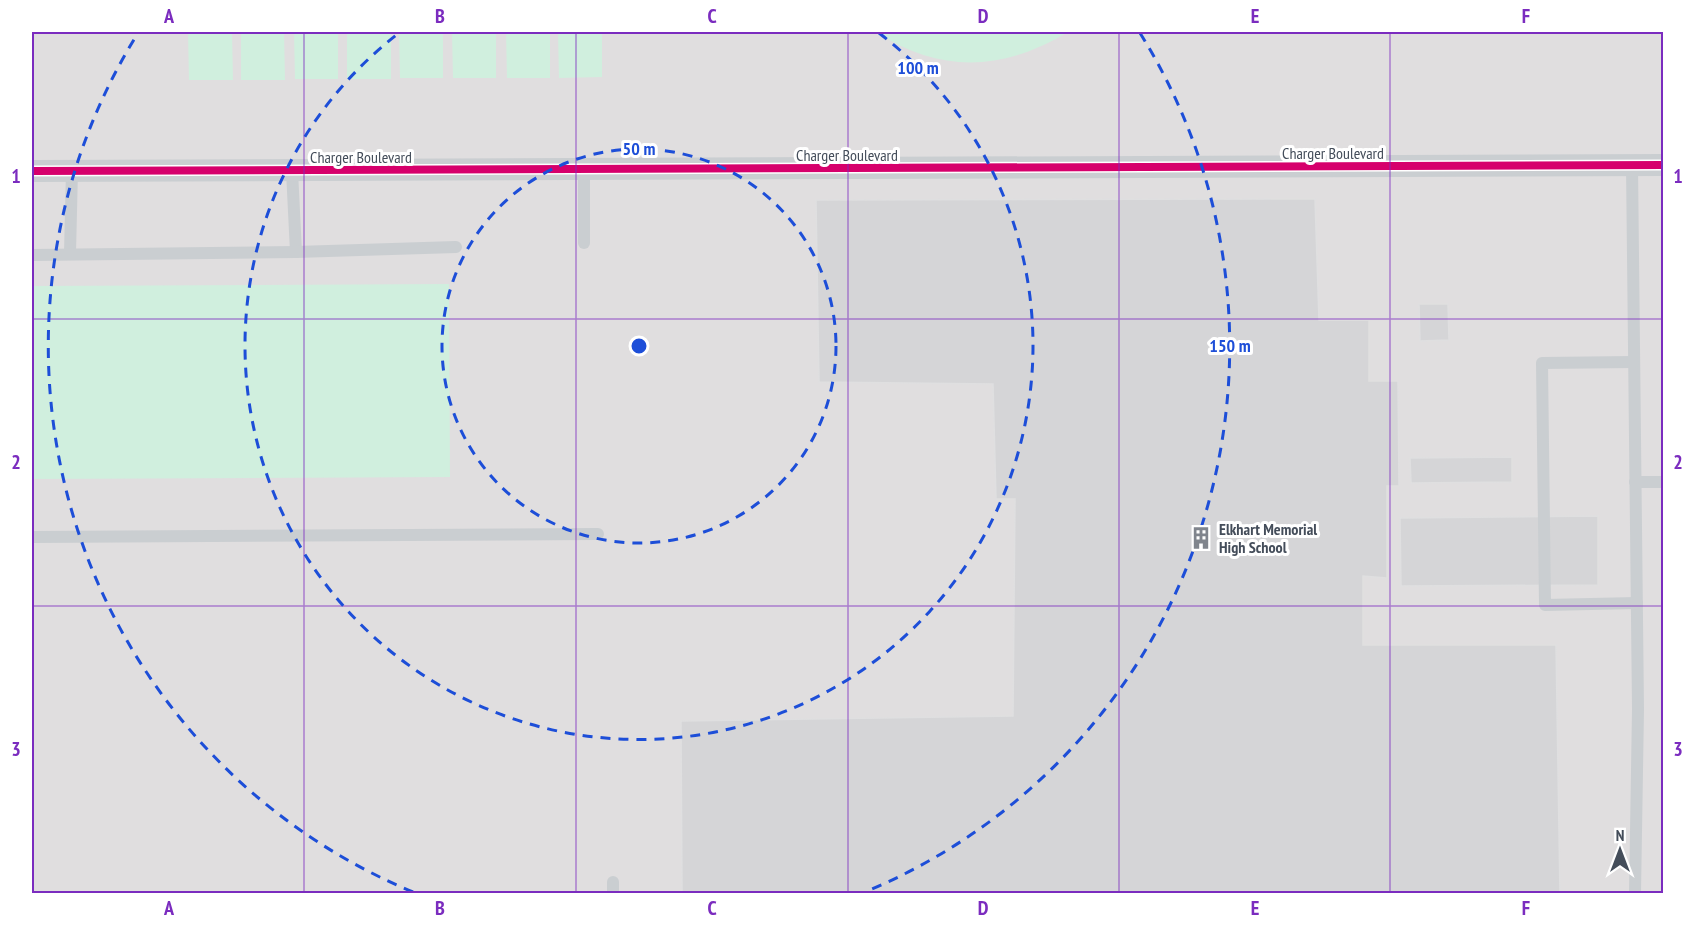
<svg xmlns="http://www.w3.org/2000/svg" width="1695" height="925" viewBox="0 0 1695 925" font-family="'PT Sans Narrow',sans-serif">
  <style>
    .education { fill: #e0dedf }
    .green { fill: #d0efde }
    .building { fill: #d5d5d7; stroke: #dfdfe0; stroke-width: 1.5 }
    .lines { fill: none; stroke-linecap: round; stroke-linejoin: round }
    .lane { stroke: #caced1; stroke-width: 12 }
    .street { stroke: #caced1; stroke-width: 22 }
    .cycleway-casing { stroke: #fff; stroke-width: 11 }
    .cycleway { stroke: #d6006c; stroke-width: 8 }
    .grid { fill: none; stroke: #7b2cbf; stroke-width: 1.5; stroke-opacity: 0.55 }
    .ring { fill: none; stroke: #1d4ed8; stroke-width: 3; stroke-dasharray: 10 8 }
    .labels { text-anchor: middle; stroke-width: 6; stroke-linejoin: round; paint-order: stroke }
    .street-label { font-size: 16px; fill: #444d5a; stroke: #fff }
    .poi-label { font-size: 16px; font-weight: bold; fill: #444d5a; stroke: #fff; text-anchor: start }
    .centre { fill: #1d4ed8; stroke: #fff; stroke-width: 3 }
    .ring-label { font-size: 18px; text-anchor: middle; font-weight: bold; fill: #1d4ed8; stroke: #fff; stroke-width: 6; stroke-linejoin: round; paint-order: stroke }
    .neatline { fill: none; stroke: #7b2cbf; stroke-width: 2 }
    .grid-label { font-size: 20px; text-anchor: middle; font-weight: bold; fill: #7b2cbf }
  </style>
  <rect width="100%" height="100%" fill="#eeeded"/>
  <rect class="education" x="32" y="32" width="1631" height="861"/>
  <g class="green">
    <path d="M188,32H232L233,80H189Z"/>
    <path d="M241,32H284L285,80H241Z"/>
    <path d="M294,32H338V79H295Z"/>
    <rect x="347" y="32" width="44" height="47"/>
    <path d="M399,32H443V78H400Z"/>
    <path d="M452,32H496V78H453Z"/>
    <path d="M506,32H550V78H507Z"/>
    <path d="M558,32H602V77L559,78Z"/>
    <path d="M876,32H1068C1003,71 941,74 876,32Z"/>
    <path d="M449,284L450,477L32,479V286Z"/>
  </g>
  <g class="building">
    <path d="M1315,199L1319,320H1369V381H1398L1399,486H1387V578L1363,576V645H1556L1560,894H682L681,721L1013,716L1015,499H996L993,384L819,382L816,200Z"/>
    <path d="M1419,304H1448L1449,340L1420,341Z"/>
    <path d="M1512,457V482L1411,483L1410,458Z"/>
    <path d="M1598,516V585L1401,586L1400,518Z"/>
  </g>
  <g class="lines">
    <g class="lane">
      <path d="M1632,165L1638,709L1635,894"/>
      <path d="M292,171L296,252"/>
      <path d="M584,243V170"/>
      <path d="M70,253L72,170"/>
      <path d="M32,255L296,252L456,247"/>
      <path d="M1633,362L1542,363L1545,605L1637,603"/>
      <path d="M1635,482H1664"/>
      <path d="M32,537L598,534"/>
      <path d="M613,882V894"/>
    </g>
    <path class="street" d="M32,171L1664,165"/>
    <g class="cycleway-casing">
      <path id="cycleway" d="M32,171L1664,165"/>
    </g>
    <use href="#cycleway" class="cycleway"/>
  </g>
  <path class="grid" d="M304,32V894M576,32V894M848,32V894M1119,32V894M1390,32V894M32,319H1664M32,606H1664"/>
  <g class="ring">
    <circle cx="639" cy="346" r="197"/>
    <path d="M879 33A394 394 0 1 1 399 33"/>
    <path d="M413 892A591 591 0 0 1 138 33M1140 33A591 591 0 0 1 865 892"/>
  </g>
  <defs>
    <g id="building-bare" transform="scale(1.8)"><path d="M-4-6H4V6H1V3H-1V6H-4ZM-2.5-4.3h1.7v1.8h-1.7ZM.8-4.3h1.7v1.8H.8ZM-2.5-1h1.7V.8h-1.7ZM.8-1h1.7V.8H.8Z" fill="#80858d" stroke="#fff" stroke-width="2.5" paint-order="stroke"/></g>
  </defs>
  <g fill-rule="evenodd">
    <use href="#building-bare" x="1201" y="538"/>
  </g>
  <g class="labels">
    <g class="street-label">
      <text x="1333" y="159">Charger Boulevard</text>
      <text x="847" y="161">Charger Boulevard</text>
      <text x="361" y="163">Charger Boulevard</text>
    </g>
    <g class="poi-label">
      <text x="1219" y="535">Elkhart Memorial<tspan x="1219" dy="18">High School</tspan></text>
    </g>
  </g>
  <circle cx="639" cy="346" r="9" class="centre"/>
  <g class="ring-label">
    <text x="918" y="74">100 m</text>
    <text x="639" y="155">50 m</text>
    <text x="1230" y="352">150 m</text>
  </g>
  <rect width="1695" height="925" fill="none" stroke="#ffffff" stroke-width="66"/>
  <g transform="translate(1620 850)" stroke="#ffffff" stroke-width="4.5" paint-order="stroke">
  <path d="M0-4.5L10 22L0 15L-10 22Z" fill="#444d5a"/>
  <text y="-9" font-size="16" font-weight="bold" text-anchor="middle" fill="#444d5a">N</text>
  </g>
  <rect x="33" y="33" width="1629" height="859" class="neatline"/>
  <g class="grid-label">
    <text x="169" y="23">A</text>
    <text x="440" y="23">B</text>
    <text x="712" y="23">C</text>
    <text x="983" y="23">D</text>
    <text x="1255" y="23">E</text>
    <text x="1526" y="23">F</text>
    <text x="16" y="183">1</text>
    <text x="1678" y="183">1</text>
    <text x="16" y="469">2</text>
    <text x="1678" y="469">2</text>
    <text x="16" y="756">3</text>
    <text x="1678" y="756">3</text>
    <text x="169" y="915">A</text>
    <text x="440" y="915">B</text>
    <text x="712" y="915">C</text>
    <text x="983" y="915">D</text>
    <text x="1255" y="915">E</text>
    <text x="1526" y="915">F</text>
  </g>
</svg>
